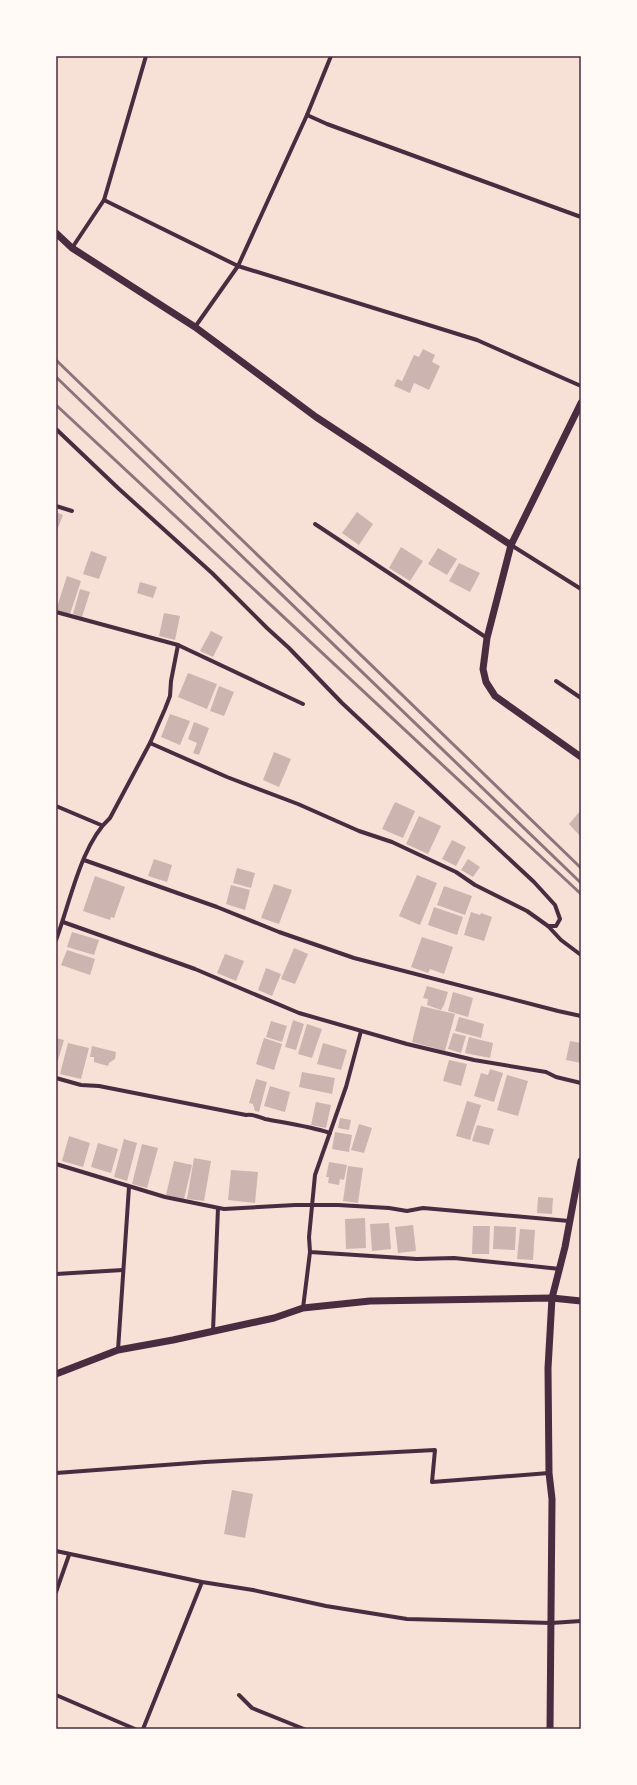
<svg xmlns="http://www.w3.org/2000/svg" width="637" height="1785" viewBox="0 0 637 1785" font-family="Mulish,sans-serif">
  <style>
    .building { fill: #ccb4b1 }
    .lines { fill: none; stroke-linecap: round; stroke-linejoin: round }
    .minor { stroke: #4a2c40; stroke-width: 4 }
    .tertiary { stroke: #4a2c40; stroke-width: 7 }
    .rail { stroke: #8f747c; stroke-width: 3 }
    .neatline { fill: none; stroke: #4a2c40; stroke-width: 1.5 }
  </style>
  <rect width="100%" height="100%" fill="#f7e1d7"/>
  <g class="building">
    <path d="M423,349L435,355L432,362L440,366L429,390L414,383L410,393L394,386L397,379L402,381L414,355L419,357Z"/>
    <path d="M56,512L63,515L56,533Z"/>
    <path d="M357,512L373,524L359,545L342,533Z"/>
    <path d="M401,547L423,561L410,581L389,568Z"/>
    <path d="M438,548L457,559L447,575L428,564Z"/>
    <path d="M91,551L107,557L99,579L83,574Z"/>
    <path d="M459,563L480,573L470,592L449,581Z"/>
    <path d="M67,576L81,581L70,614L56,610Z"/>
    <path d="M140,582L157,587L153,598L137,593Z"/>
    <path d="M80,589L90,592L82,617L73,614Z"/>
    <path d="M164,613L180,616L175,640L159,636Z"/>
    <path d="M211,631L223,637L213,657L200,651Z"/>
    <path d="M188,673L217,684L207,709L178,697Z"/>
    <path d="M219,686L234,692L224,716L210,711Z"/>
    <path d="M170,714L190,721L180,745L161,737Z"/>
    <path d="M194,722L209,728L199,755L193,753L197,743L188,739Z"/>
    <path d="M274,752L291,759L279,787L263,780Z"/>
    <path d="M395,802L415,811L403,838L382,829Z"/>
    <path d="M581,810V837L569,824Z"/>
    <path d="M419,816L441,826L428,854L406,844Z"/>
    <path d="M452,840L466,847L456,866L442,859Z"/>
    <path d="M154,859L172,865L167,882L148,876Z"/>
    <path d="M468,859L480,867L473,877L461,870Z"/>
    <path d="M237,868L255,873L251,888L233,883Z"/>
    <path d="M417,875L437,883L420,925L399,916Z"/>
    <path d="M95,876L125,887L114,918L111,917L110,920L83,911Z"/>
    <path d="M274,884L292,890L279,924L261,918Z"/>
    <path d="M231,885L250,890L245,910L226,904Z"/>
    <path d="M444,886L472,896L465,915L437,905Z"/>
    <path d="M434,907L463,917L457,935L428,925Z"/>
    <path d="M471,912L480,915L481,913L492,917L484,941L464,935Z"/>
    <path d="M72,932L99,940L94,955L67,947Z"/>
    <path d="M422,937L453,947L444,974L430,969L428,973L411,967Z"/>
    <path d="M294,948L308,954L295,984L281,979Z"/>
    <path d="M67,950L95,959L90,975L61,965Z"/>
    <path d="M225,954L244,961L236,981L217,973Z"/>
    <path d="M266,968L281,974L272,996L258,990Z"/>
    <path d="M427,986L448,992L444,1005L441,1010L427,1005L428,999L423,998Z"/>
    <path d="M453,992L473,998L468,1017L448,1011Z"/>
    <path d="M421,1006L455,1014L445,1051L412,1042Z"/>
    <path d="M459,1017L484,1024L481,1038L455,1031Z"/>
    <path d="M293,1020L304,1024L296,1050L285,1047Z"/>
    <path d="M271,1021L287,1026L282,1042L266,1037Z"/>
    <path d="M307,1024L322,1029L312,1058L298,1054Z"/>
    <path d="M453,1033L466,1036L461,1053L448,1049Z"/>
    <path d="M469,1037L493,1043L490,1058L465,1053Z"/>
    <path d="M56,1038L64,1040L56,1067Z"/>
    <path d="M264,1038L282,1044L274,1070L256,1064Z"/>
    <path d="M570,1041L581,1043V1063L566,1060Z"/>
    <path d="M68,1043L89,1048L81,1079L60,1074Z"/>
    <path d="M323,1043L347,1050L341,1070L317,1064Z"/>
    <path d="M92,1046L116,1052L115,1059L109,1063L108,1066L94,1062V1057H90Z"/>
    <path d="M449,1060L467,1064L461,1086L443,1081Z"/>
    <path d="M490,1069L503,1073L494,1102L474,1096L481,1073L488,1075Z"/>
    <path d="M302,1072L335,1078L332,1094L299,1087Z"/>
    <path d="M507,1075L528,1081L518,1116L497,1110Z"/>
    <path d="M256,1079L267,1082L259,1112L255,1111L253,1104L249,1103Z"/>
    <path d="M270,1086L290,1092L285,1112L264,1106Z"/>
    <path d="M467,1101L481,1105L470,1140L456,1136Z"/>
    <path d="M316,1102L331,1105L326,1128L311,1125Z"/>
    <path d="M340,1118L351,1120L349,1130L338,1128Z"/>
    <path d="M359,1124L372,1128L364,1153L351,1150Z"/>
    <path d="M477,1125L494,1129L489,1145L472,1141Z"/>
    <path d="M335,1132L352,1135L349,1152L332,1149Z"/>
    <path d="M69,1136L90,1143L83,1167L62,1161Z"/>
    <path d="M124,1139L137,1143L127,1181L114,1177Z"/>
    <path d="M98,1143L118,1149L111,1173L91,1167Z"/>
    <path d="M142,1144L158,1148L147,1188L132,1184Z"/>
    <path d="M194,1158L211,1161L204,1201L187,1199Z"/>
    <path d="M174,1161L192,1165L184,1199L166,1195Z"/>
    <path d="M329,1162L347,1165L344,1180L340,1179L339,1185L328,1183L329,1177H326Z"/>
    <path d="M348,1166L363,1168L358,1203L343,1201Z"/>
    <path d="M231,1170L258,1172L255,1203L228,1200Z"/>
    <path d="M538,1197L553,1198L552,1214L537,1213Z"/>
    <path d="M365,1218L366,1248L346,1249L345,1219Z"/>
    <path d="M389,1223L391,1249L372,1251L370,1224Z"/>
    <path d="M413,1225L416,1251L398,1253L395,1227Z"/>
    <path d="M473,1226H490L489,1254H472Z"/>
    <path d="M494,1226L516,1227L515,1250L493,1249Z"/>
    <path d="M520,1229L535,1230L533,1260L517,1259Z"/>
    <path d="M232,1490L253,1494L245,1538L224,1534Z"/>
  </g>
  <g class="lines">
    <g class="minor">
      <path d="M307,115L327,124L581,217"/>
      <path d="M104,200L238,266L477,340L581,386"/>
      <path d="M72,248L104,200L146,56"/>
      <path d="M195,327L238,266L307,115L331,56"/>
      <path d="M56,429L118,488L212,573L267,628L289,648L342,703L534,882L555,905L560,919L556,926H548L527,911L475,885L456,872L392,842L359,831L298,804L227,777L150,743"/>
      <path d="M56,506L72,511"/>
      <path d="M315,524L487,638"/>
      <path d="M511,545L581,589"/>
      <path d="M56,612L178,645L303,704"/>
      <path d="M556,681L581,698"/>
      <path d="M56,806L101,825"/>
      <path d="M84,860L217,907L279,932L354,958L558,1011L581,1016"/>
      <path d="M63,922L195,969L299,1013L407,1044L474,1060L546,1072L556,1077L581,1083"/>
      <path d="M548,926L561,940L581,955"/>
      <path d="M56,940C70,903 81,844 110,818L150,743L165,709L170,696L171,681L178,645"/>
      <path d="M361,1031L346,1087L315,1175L309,1237L310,1252L417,1259L454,1258L560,1269"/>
      <path d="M56,1078L81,1085L99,1086L246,1115C254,1114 258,1117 265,1119C286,1123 309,1126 330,1133"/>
      <path d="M56,1164L165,1197L224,1209L295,1205H338L389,1208L407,1211L423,1208L569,1221"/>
      <path d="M56,1274L123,1270"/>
      <path d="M303,1308L310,1252"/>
      <path d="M213,1331L218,1208"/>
      <path d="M118,1350L129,1187"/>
      <path d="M56,1473L205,1462L435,1450L432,1482L549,1473"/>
      <path d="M56,1551L202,1582L253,1590L326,1606L407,1619L551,1623L581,1621"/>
      <path d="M56,1592L69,1555"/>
      <path d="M56,1695L135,1729"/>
      <path d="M239,1695L252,1708L304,1729"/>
      <path d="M143,1729L202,1582"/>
    </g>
    <g class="tertiary">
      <path d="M56,233L72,248L195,327L316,417L511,545"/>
      <path d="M581,403L511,545L487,638L483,669L486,682L495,696L581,757"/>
      <path d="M56,1374L118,1350L173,1340L274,1318L303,1308L370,1301L552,1298L581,1301"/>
      <path d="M550,1729L552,1499L549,1473L548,1368L552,1298L565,1247L581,1161"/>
    </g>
    <g class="rail">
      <path d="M56,360L581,868"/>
      <path d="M56,377L581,883"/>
      <path d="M56,405L581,894"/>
    </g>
  </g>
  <rect width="637" height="1785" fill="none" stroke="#fffaf5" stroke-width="114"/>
  <rect x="57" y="57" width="523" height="1671" class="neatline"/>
</svg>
